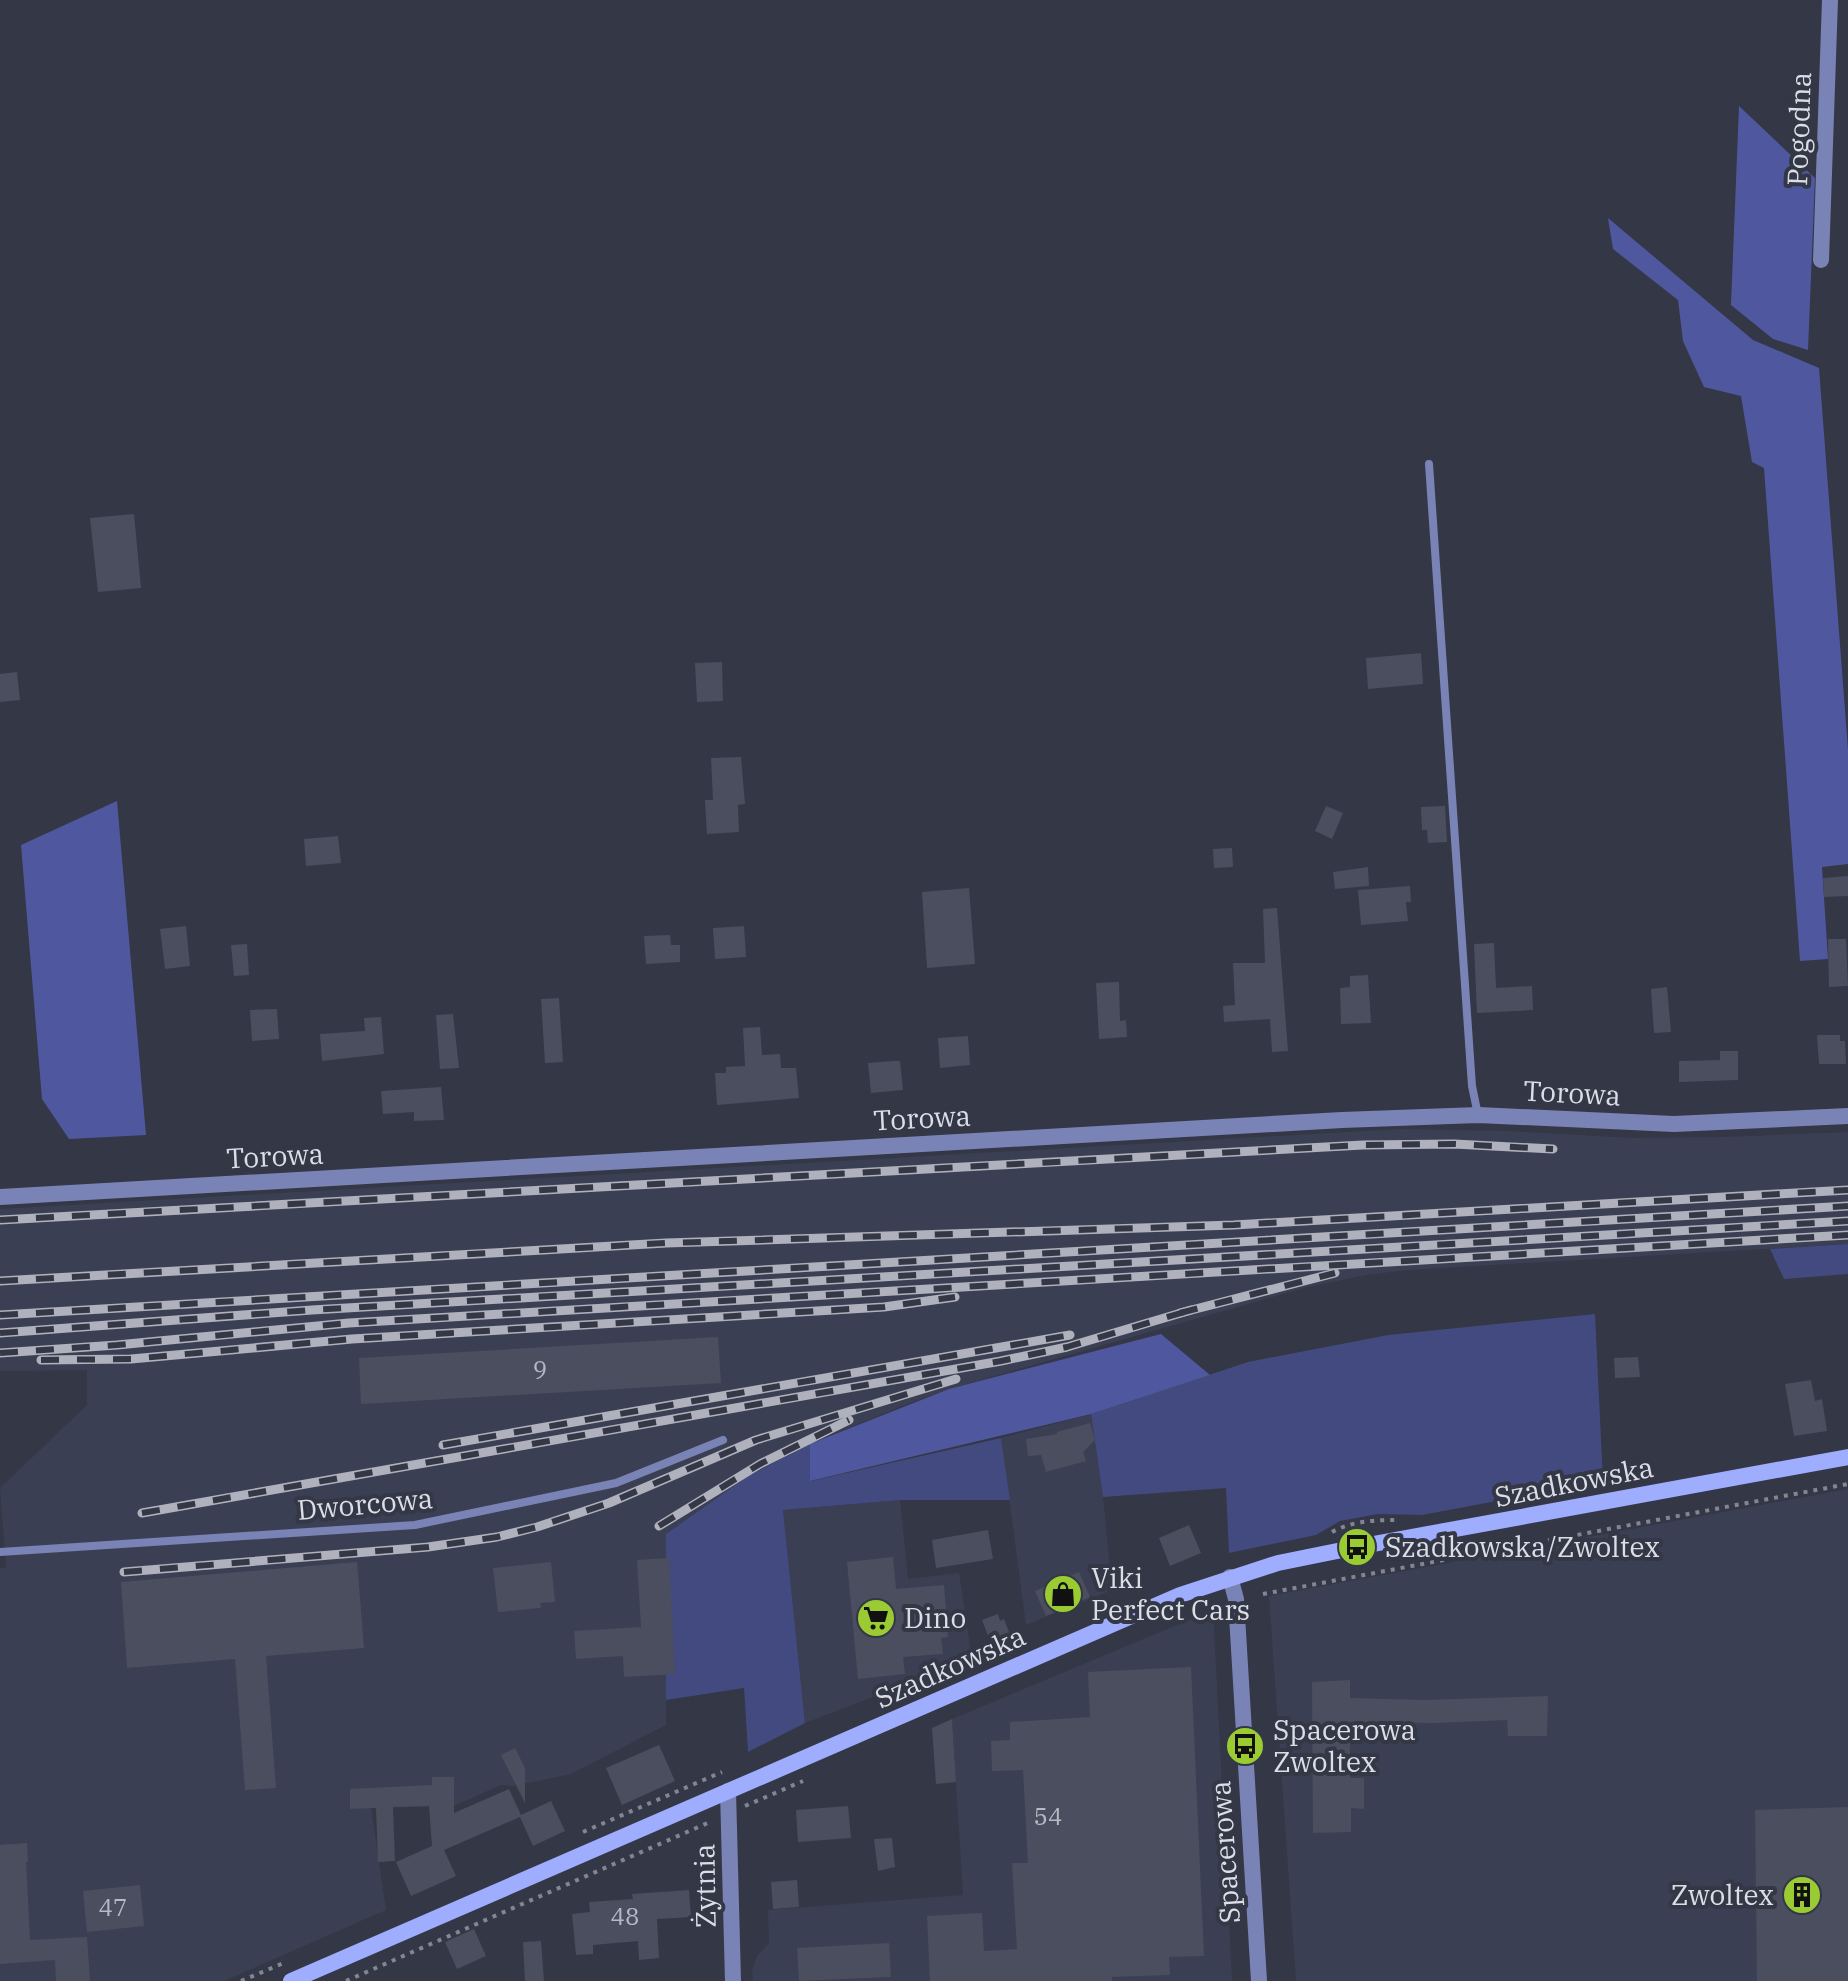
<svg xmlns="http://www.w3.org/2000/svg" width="1848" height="1981" viewBox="0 0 1848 1981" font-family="'IBM Plex Serif',serif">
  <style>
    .built { fill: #3b3f53 }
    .green { fill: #434a7f }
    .forest { fill: #4f589f }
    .building { fill: #4b4e5e }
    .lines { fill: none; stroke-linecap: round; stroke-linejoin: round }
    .path { stroke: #838692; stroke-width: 4; stroke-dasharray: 4 6; stroke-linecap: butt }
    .lane { stroke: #7a83b6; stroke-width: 8 }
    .street { stroke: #7a83b6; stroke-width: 16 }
    .secondary { stroke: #9fadfe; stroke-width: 16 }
    .rail-casing { stroke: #afb2bc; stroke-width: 9 }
    .rail { stroke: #343745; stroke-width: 6; stroke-dasharray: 18; stroke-linecap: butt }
    .labels { text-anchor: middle; stroke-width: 8; stroke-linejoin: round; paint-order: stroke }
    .number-label { font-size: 24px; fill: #b7bac5 }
    .street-label { font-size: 28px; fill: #dbdee7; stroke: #343745 }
    .poi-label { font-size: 28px; fill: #dbdee7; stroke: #343745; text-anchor: start }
  </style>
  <rect width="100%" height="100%" fill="#343745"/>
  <g class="built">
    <path d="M1399,1129L1509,1131L1631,1138L1726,1137L1848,1132V1244L1408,1270L1366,1275L1308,1287L949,1389L900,1407L810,1444L748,1476L666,1534V1725L571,1774L513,1786L501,1785L454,1806L371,1808L386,1910L224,1981H0V1568L6,1567L0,1488L87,1405V1370L0,1371V1209Z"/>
    <path d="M1091,1414L1103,1497L1112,1590L1026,1625L1001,1438Z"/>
    <path d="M1848,1489V1981H1296L1269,1596Z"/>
    <path d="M900,1500L908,1579L959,1573L972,1659L805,1723L783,1510Z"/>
    <path d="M1213,1610L1232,1981H753L752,1971L757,1956L769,1943L768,1910L963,1895L952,1719Z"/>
  </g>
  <g class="green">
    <path d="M1848,1244V1274L1784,1279L1770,1249Z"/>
    <path d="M1595,1314L1603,1481L1422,1515L1378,1514L1340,1521L1316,1535L1229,1553L1226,1488L1103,1497L1091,1414L1248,1362L1388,1335Z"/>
    <path d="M1001,1438L1010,1500H900L783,1510L805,1723L748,1752L744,1688L666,1700V1534L748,1476L810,1444L811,1481Z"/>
  </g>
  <g class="forest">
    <path d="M1739,106L1815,178L1808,350L1773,339L1731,305Z"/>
    <path d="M1608,218L1753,340L1819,368L1848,750V864L1822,867L1828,959L1800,961L1764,468L1752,462L1741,396L1704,387L1683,341L1678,300L1613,249Z"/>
    <path d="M117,801L146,1135L69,1139L42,1099L21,845Z"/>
    <path d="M1161,1334L1210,1375L1091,1414L810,1481V1444L949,1389Z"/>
  </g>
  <g class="building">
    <path d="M134,514L141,588L98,592L90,518Z"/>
    <path d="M1421,653L1423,684L1368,689L1366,658Z"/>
    <path d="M722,662L723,701L697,702L695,663Z"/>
    <path d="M17,672L20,700L0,702V674Z"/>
    <path d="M741,757L745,804L738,805L739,832L707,834L705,800H713L711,758Z"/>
    <path d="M1326,806L1343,813L1332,839L1315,831Z"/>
    <path d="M1445,806L1447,842L1428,843L1427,830H1422L1421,807Z"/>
    <path d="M338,836L341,863L306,866L304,839Z"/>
    <path d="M1232,848L1233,867L1214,868L1213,849Z"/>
    <path d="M1368,867L1369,886L1335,889L1333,872Z"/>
    <path d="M1848,876V896L1824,897L1823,878Z"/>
    <path d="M1410,886L1411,902H1406L1408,921L1361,925L1358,890Z"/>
    <path d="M969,888L975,964L927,968L922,892Z"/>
    <path d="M1277,908L1288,1051L1272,1052L1270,1019L1224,1022L1223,1006L1235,1005L1233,963H1265L1263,909Z"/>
    <path d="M186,926L190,966L165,969L160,929Z"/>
    <path d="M744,926L746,957L715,959L713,928Z"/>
    <path d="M670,935L671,945H680V962L646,964L644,936Z"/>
    <path d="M1828,939H1846L1848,986L1829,987Z"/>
    <path d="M1494,943L1496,988L1532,986L1533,1010L1477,1013L1474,944Z"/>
    <path d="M247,944L249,975L234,976L231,945Z"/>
    <path d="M1368,975L1371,1023L1341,1024L1340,988L1350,987V976Z"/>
    <path d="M1119,982L1120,1021L1126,1020L1127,1037L1099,1039L1096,983Z"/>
    <path d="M1667,987L1671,1032L1654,1033L1651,989Z"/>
    <path d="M559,998L563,1062L545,1063L541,999Z"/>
    <path d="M277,1009L279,1039L252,1041L250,1010Z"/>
    <path d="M453,1014L459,1068L440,1069L436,1015Z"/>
    <path d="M381,1017L384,1054L322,1061L320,1034L365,1031L364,1018Z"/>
    <path d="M760,1027L762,1055L780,1054L781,1068H796L799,1098L717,1105L715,1073H726V1067L745,1066L743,1028Z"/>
    <path d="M1817,1035H1840V1041H1845L1846,1064H1819Z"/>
    <path d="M968,1036L970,1065L940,1068L938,1038Z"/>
    <path d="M1720,1051H1738V1080L1679,1082V1061L1720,1060Z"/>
    <path d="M894,1061H900L903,1090L871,1093L868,1063Z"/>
    <path d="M441,1087L444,1120L414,1121V1112L383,1114L381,1091Z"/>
    <path d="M718,1337L721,1383L361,1404L359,1358Z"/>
    <path d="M1638,1357L1640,1377L1615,1378L1614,1358Z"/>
    <path d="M1811,1380L1815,1401L1822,1399L1827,1431L1794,1436L1785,1384Z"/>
    <path d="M1090,1423L1095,1440L1083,1452L1086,1461L1046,1472L1041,1455L1028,1456L1026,1439L1057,1434V1432Z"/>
    <path d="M1189,1525L1201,1553L1170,1566L1159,1538Z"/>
    <path d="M988,1530L993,1559L936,1568L932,1540Z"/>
    <path d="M893,1557L896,1589L944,1585L948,1637L941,1638L943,1654L903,1657L905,1674L858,1679L847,1562Z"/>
    <path d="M669,1558L675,1674L624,1677L623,1656L576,1659L574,1631L641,1627L637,1560Z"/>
    <path d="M357,1562L364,1648L266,1656L276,1788L245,1790L235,1659L127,1668L121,1582Z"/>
    <path d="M551,1562L555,1602L540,1603L541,1608L498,1612L493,1568Z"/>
    <path d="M1079,1572L1090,1597L1046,1616L1035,1591Z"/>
    <path d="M998,1614L1000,1621L1004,1619L1012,1640L993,1649L982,1620Z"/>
    <path d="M1191,1667L1204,1956L1169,1957L1170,1975L1112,1977V1981H930L927,1916L982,1913L984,1951L1017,1949L1012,1863H1028L1023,1770L992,1771L991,1741L1010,1740V1722L1090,1717L1088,1672Z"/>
    <path d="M1350,1680V1698L1424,1700L1548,1696L1547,1736H1508L1507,1720L1434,1723L1350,1722V1778H1364V1809L1351,1808V1832L1313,1833L1312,1682Z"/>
    <path d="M952,1719L956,1782L936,1784L932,1728Z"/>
    <path d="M659,1745L675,1781L622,1805L606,1768Z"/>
    <path d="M515,1748L525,1768V1803L501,1755Z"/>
    <path d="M432,1777H454V1813L509,1789L521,1815L551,1801L565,1831L533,1846L520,1817L444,1850L456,1876L411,1896L396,1862L432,1846L429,1806L393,1807L395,1861L378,1862L376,1808L350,1809V1789L432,1785Z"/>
    <path d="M848,1806L851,1838L798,1842L796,1810Z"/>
    <path d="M1848,1807V1981H1757L1755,1810Z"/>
    <path d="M892,1838L895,1867L878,1871L874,1839Z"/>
    <path d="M27,1843L28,1862H26L30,1940L87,1937L90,1981H56L55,1960L0,1964V1845Z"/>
    <path d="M797,1880L799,1907L773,1909L771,1882Z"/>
    <path d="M140,1885L144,1926L87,1932L83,1891Z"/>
    <path d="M689,1890L691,1917L657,1919L659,1958L639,1960L638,1941L593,1945V1954L576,1955L572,1914L590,1912L589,1902L633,1899L632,1894Z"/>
    <path d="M474,1929L486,1956L457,1969L445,1942Z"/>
    <path d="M541,1941L544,1981H525L523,1942Z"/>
    <path d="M889,1943L891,1977L799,1981L797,1948Z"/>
  </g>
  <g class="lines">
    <g class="path">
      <path d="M1332,1532C1352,1521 1375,1520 1397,1520"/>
      <path d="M1263,1594L1848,1484"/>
      <path d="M745,1806L803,1781"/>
      <path d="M583,1832L722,1772"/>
      <path d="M241,1981L286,1962"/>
      <path d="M346,1981L710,1822"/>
    </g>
    <g class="lane">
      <path d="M1429,464L1472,1086L1478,1115"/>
      <path d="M0,1552L415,1525L616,1483L723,1440"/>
    </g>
    <g class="street">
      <path d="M1821,260L1830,0"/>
      <path d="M0,1197L1342,1120L1478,1115L1674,1124L1848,1116"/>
      <path d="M1230,1577L1236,1599L1259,1981"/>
      <path d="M728,1791L733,1981"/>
    </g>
    <path class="secondary" d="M291,1981L1180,1595L1278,1563L1357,1547L1848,1457"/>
    <g class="rail-casing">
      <g id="rail">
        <path d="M0,1220L1363,1145L1454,1144L1553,1149"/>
        <path d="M0,1281L666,1243L1234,1225L1848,1190"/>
        <path d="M1180,1313L1335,1273"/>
        <path d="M0,1315L1848,1206"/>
        <path d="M0,1333L312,1310L1848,1221"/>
        <path d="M0,1353L117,1345L349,1323L1848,1235"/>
        <path d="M41,1360L131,1359L352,1339L884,1307L955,1297"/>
        <path d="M443,1445L1070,1335"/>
        <path d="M142,1513L1001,1361L1067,1347L1191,1310"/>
        <path d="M659,1526L760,1464L849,1420"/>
        <path d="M124,1572L428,1547L497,1537L537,1527L609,1503L756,1440L956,1379"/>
      </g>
    </g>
    <use href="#rail" class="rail"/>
  </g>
  <defs>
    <g id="bus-disc" transform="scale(2)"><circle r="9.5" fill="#9bcb33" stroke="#343745"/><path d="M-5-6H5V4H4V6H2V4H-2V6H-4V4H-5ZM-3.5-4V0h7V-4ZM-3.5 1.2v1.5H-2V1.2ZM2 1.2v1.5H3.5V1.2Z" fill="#111"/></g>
    <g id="shop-disc" transform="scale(2)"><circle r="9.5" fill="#9bcb33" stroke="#343745"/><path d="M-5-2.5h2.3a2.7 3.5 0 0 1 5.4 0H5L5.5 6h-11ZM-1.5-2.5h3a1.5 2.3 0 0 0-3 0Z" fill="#111"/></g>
    <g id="supermarket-disc" transform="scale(2)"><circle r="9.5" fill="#9bcb33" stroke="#343745"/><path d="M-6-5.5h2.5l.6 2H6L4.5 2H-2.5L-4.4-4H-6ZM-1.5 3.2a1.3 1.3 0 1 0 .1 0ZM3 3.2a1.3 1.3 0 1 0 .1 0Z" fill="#111"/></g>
    <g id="building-disc" transform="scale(2)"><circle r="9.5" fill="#9bcb33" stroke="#343745"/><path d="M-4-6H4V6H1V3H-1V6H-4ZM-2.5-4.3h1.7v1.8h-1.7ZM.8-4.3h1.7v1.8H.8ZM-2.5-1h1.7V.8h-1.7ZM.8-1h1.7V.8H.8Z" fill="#111"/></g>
  </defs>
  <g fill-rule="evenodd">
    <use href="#bus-disc" x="1357" y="1547"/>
    <use href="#shop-disc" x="1063" y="1594"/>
    <use href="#supermarket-disc" x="876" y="1618"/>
    <use href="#bus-disc" x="1245" y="1746"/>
    <use href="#building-disc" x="1802" y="1895"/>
  </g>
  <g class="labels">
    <g class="number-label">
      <text x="540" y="1378">9</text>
      <text x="1048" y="1825">54</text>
      <text x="113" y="1916">47</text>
      <text x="625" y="1925">48</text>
    </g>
    <g class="street-label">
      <text transform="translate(1799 129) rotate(-88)" y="10">Pogodna</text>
      <text transform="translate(1572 1093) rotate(3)" y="10">Torowa</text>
      <text transform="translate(922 1118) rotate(-3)" y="10">Torowa</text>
      <text transform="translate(275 1156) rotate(-3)" y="10">Torowa</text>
      <text transform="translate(1574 1482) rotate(-11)" y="10">Szadkowska</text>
      <text transform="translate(365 1504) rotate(-5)" y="10">Dworcowa</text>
      <text transform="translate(950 1667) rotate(-24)" y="10">Szadkowska</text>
      <text transform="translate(1225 1852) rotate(-94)" y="10">Spacerowa</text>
      <text transform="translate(705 1886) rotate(-91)" y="10">Żytnia</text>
    </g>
    <g class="poi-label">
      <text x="1385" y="1557">Szadkowska/Zwoltex</text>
      <text x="1091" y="1588">Viki<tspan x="1091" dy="32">Perfect Cars</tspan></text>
      <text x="904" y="1628">Dino</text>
      <text x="1273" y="1740">Spacerowa<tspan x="1273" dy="32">Zwoltex</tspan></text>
      <text x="1774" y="1905" text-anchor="end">Zwoltex</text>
    </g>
  </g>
</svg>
